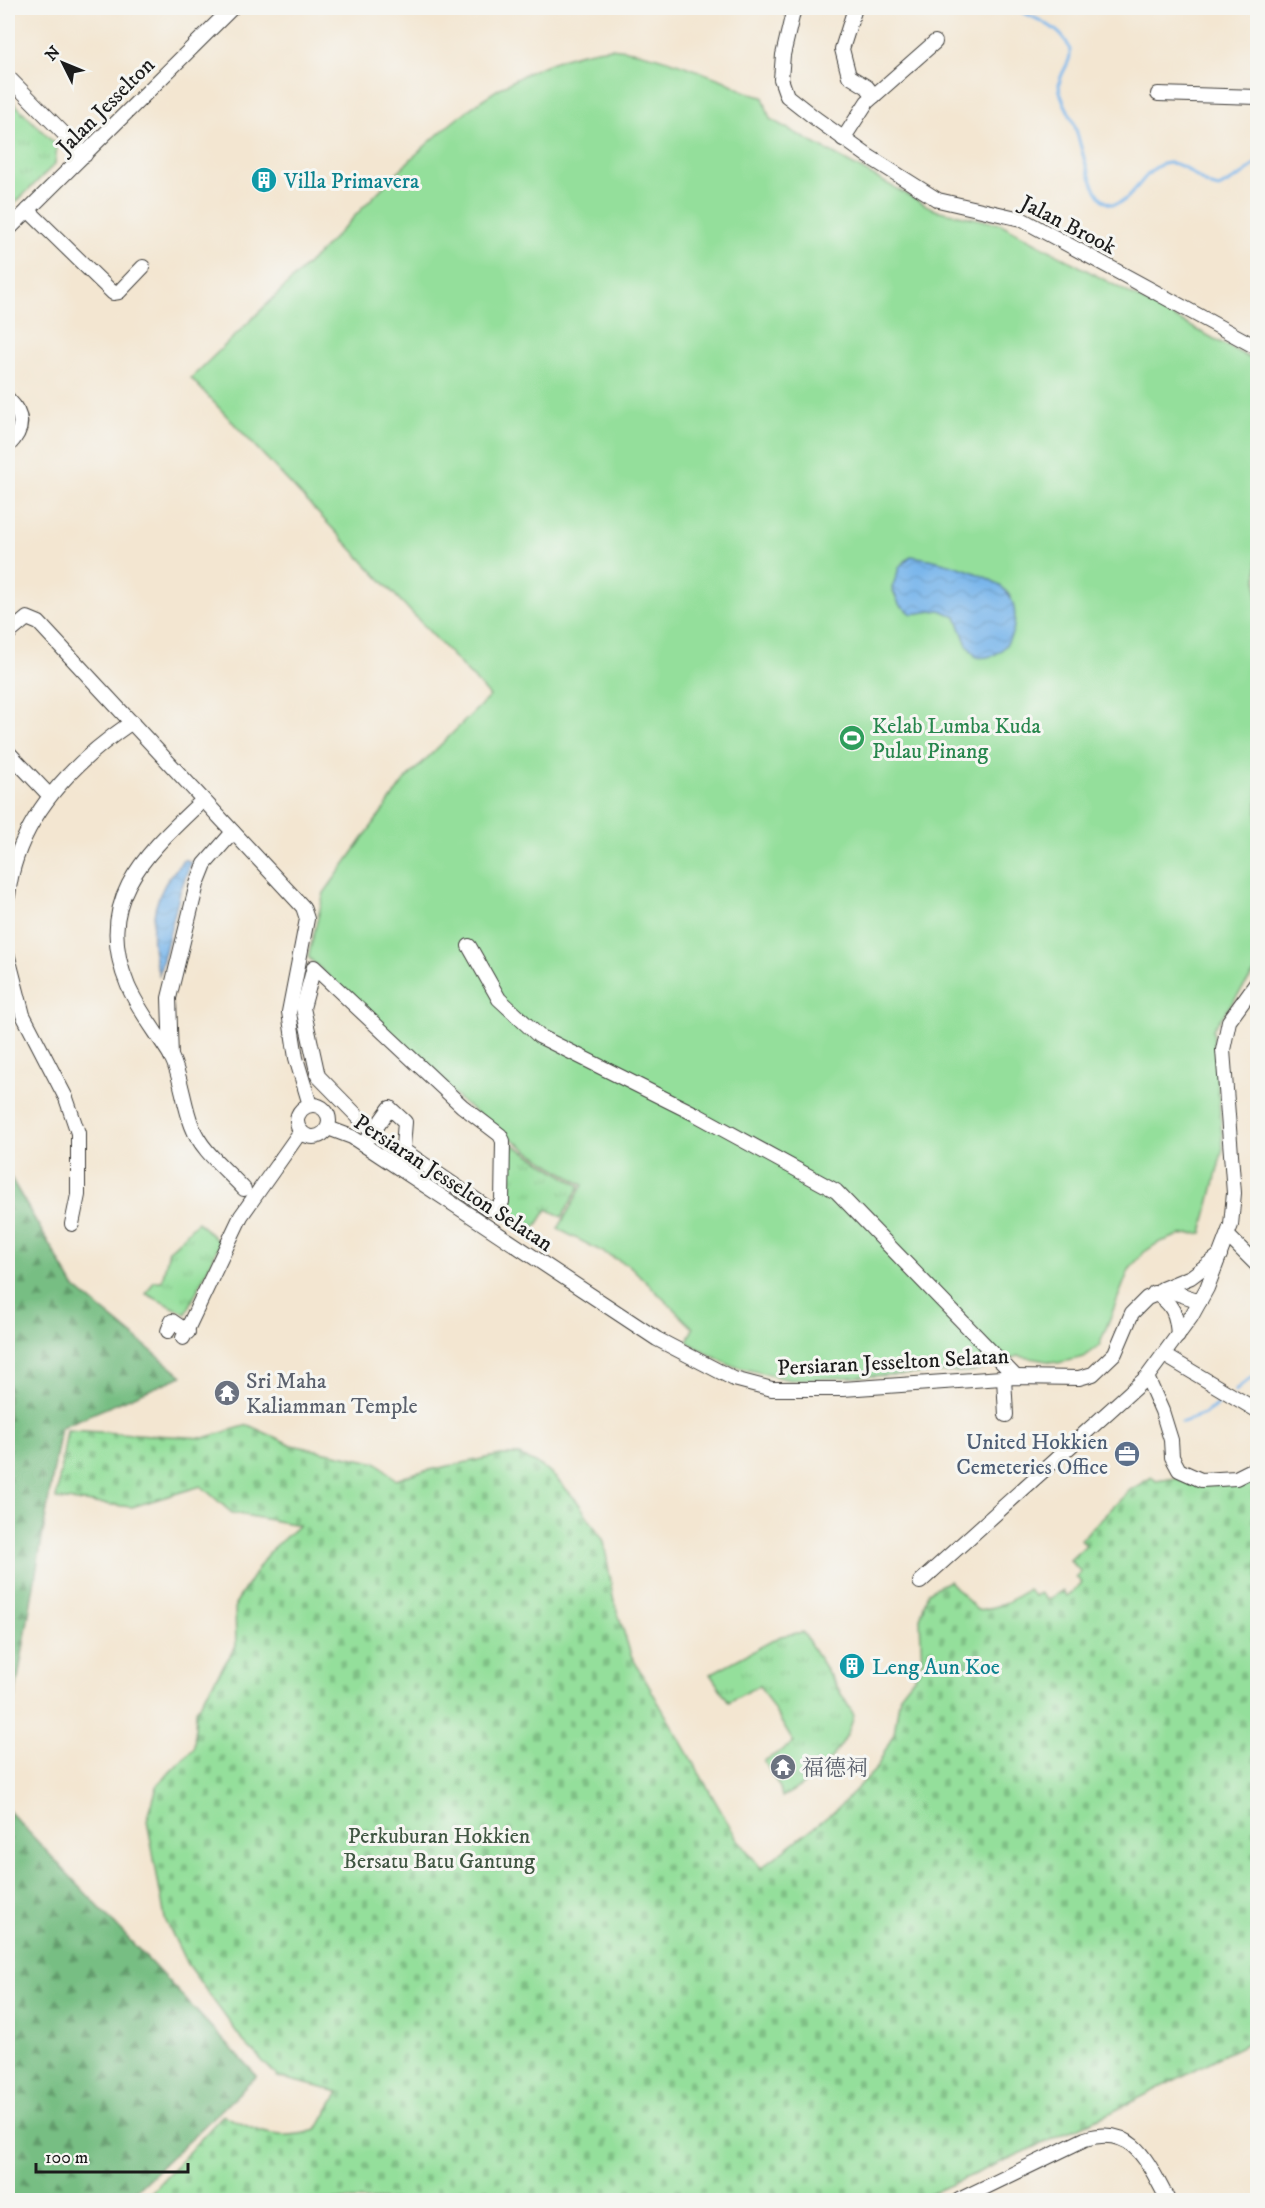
<svg xmlns="http://www.w3.org/2000/svg" width="1265" height="2208" viewBox="0 0 1265 2208" font-family="'IM FELL DW Pica','Noto Serif SC',serif">
  <style>
    .grass { fill: url(#grass-tufts); stroke: #587e5c; stroke-width: 1.5 }
    .forest { fill: url(#forest-firs); stroke: #4a6d50; stroke-width: 1.5 }
    .cemetery { fill: url(#cemetery-stones); stroke: #587e5c; stroke-width: 1.5 }
    .pitch { fill: #94df9b; stroke: #587e5c; stroke-width: 1.5 }
    .water { fill: url(#water-waves); stroke: #4a6984; stroke-width: 1.5 }
    .lines { fill: none; stroke-linecap: round; stroke-linejoin: round }
    .stream { stroke: #79b6eb; stroke-width: 3 }
    .minor-casing { stroke: #3c3a37; stroke-width: 16 }
    .minor { stroke: #fff; stroke-width: 14 }
    .labels { text-anchor: middle; stroke-width: 6; stroke-linejoin: round; paint-order: stroke }
    .street-label { font-size: 22px; fill: #1c1c1c; stroke: #f6f6f2 }
    .culture-label { font-size: 22px; fill: #0d838f; stroke: #f6f6f2; text-anchor: start }
    .leisure-label { font-size: 22px; fill: #27864d; stroke: #f6f6f2; text-anchor: start }
    .worship-label { font-size: 22px; fill: #5b616d; stroke: #f6f6f2; text-anchor: start }
    .service-label { font-size: 22px; fill: #4e5e75; stroke: #f6f6f2; text-anchor: end }
    .park-label { font-size: 22px; fill: #405642; stroke: #f6f6f2 }
  </style>
  <defs>
    <pattern id="grass-tufts" width="24" height="20" patternUnits="userSpaceOnUse" patternTransform="scale(1.5)"><rect width="24" height="20" fill="#94df9b"/><path d="M3 7l-1-3M5 7V3M7 7l1-3M15 17l-1-3M17 17v-4M19 17l1-3" fill="none" stroke="#7fbf85"/></pattern>
    <pattern id="forest-firs" width="22" height="20" patternUnits="userSpaceOnUse" patternTransform="scale(1.5)"><rect width="22" height="20" fill="#77be83"/><path d="M5 1l3.5 6h-7zM16 11l3.5 6h-7z" fill="#619a6a"/></pattern>
    <pattern id="cemetery-stones" width="16" height="16" patternUnits="userSpaceOnUse" patternTransform="scale(1.5)"><rect width="16" height="16" fill="#94df9b"/><path d="M2 7V4a2 2 0 0 1 4 0v3zM10 15v-3a2 2 0 0 1 4 0v3z" fill="#7fbf85"/></pattern>
    <pattern id="water-waves" width="16" height="10" patternUnits="userSpaceOnUse" patternTransform="scale(1.5)"><rect width="16" height="10" fill="#79b6eb"/><path d="M0 5q4-4 8 0t8 0" fill="none" stroke="#689cc9"/></pattern>
  </defs>
  <rect width="100%" height="100%" fill="#f6f6f2"/>
  <filter id="ink" filterUnits="userSpaceOnUse"><feTurbulence type="fractalNoise" baseFrequency=".0167" numOctaves="2"/><feDisplacementMap in="SourceGraphic" scale="12" xChannelSelector="R" yChannelSelector="G"/><feConvolveMatrix kernelMatrix="1 2 1 2 8 2 1 2 1" color-interpolation-filters="sRGB"/></filter>
  <filter id="wash" filterUnits="userSpaceOnUse"><feTurbulence type="fractalNoise" baseFrequency=".008" numOctaves="4" result="noise"/><feDisplacementMap in="SourceGraphic" scale="24" xChannelSelector="R" yChannelSelector="G"/><feGaussianBlur stdDeviation="1.35" result="paint"/><feColorMatrix in="noise" values="0 0 0 0 0 0 0 0 0 0 0 0 0 0 0 0 0 1.4 0 .05"/><feComposite in="paint" operator="in"/></filter>
  <g filter="url(#wash)">
    <rect width="100%" height="100%" fill="#f3e6d1"/>
    <g class="grass">
      <path d="M8,97L57,146L55,164L8,210Z"/>
      <path d="M508,1141L580,1186L562,1217L547,1209L530,1236L502,1217L507,1210Z"/>
      <path d="M198,1222L220,1243L186,1314L146,1294L154,1281H162L169,1250C183,1240 187,1230 198,1222Z"/>
      <path d="M803,1632L854,1715C846,1750 812,1782 782,1797L780,1788L764,1761L794,1743L759,1685L729,1702L710,1674L781,1636Z"/>
    </g>
    <g class="forest">
      <path d="M8,1173L74,1287L182,1376L61,1427L8,1737Z"/>
      <path d="M8,1810L257,2076L126,2200H8Z"/>
    </g>
    <path class="cemetery" d="M248,1425L292,1445L378,1463L396,1480L415,1473L501,1455H519L541,1466L556,1478L577,1501L604,1541L613,1597L631,1655L736,1837L761,1868L836,1810L876,1769L894,1733L900,1695L922,1667L920,1618L928,1592L949,1581L977,1610C998,1608 1012,1601 1028,1589L1034,1596L1040,1593L1047,1600L1062,1591L1067,1596L1082,1583L1076,1577L1081,1572L1070,1560L1086,1545L1081,1539L1130,1490L1152,1477L1156,1481L1176,1478L1189,1483L1207,1485L1249,1477L1258,1483L1257,2038L1108,2114L917,2200H144L223,2115C260,2132 275,2142 317,2130L339,2092L278,2077L243,2041L187,1964L165,1919L147,1820L158,1784L194,1748L196,1710L236,1646L235,1604L268,1553L299,1525L232,1513L201,1486L132,1507L56,1499L67,1430L204,1438Z"/>
    <path class="pitch" d="M611,48C647,51 686,66 720,79C736,85 746,95 763,97L770,119L935,210L1001,224L1257,362V969L1213,1029L1223,1148L1202,1233L1180,1235L1158,1243L1143,1253L1129,1270L1099,1346L1084,1357L1058,1363L1018,1356L976,1371L790,1380L729,1365L687,1342L693,1328L630,1266L558,1229L583,1185L533,1154L462,1102L308,957L324,893L404,781L490,696L191,378C237,334 283,289 328,244C407,163 492,61 611,48Z"/>
    <g class="water">
      <path d="M911,556C935,559 996,574 1009,595C1024,619 1009,663 976,657L967,645L956,617L940,610L912,614L899,604L892,588L900,566Z"/>
      <path d="M184,859L191,862L180,892L159,975C150,947 149,913 164,886C169,876 178,868 184,859Z"/>
    </g>
    <g class="lines">
      <g class="stream">
        <path d="M945,8L953,10L965,8"/>
        <path d="M1014,8C1031,17 1057,25 1067,43C1077,60 1060,69 1059,85C1059,98 1070,112 1074,124C1081,140 1090,201 1111,204C1133,207 1143,165 1168,163C1188,162 1198,185 1219,188L1245,173L1258,161"/>
        <path d="M1235,1391L1258,1372"/>
        <path d="M1182,1422L1202,1415L1228,1398"/>
      </g>
    </g>
  </g>
  <g filter="url(#ink)">
    <g class="lines">
      <g class="minor-casing">
        <g id="minor">
          <path d="M794,8L783,55L781,79L787,96L815,118L868,156L938,200L1021,219L1258,348"/>
          <path d="M855,8L842,49L849,76L867,87L874,96"/>
          <path d="M8,77L85,155"/>
          <path d="M1158,94L1258,97"/>
          <path d="M843,139L867,102L935,42"/>
          <path d="M28,210L113,293L119,292L143,267"/>
          <path d="M8,230L232,8"/>
          <path d="M8,399C25,416 24,430 8,446"/>
          <path d="M8,634L27,618L39,623L303,907L307,919L289,1012L296,1058L310,1105"/>
          <path d="M8,752L49,795"/>
          <path d="M203,800C146,854 92,900 128,986C139,1011 157,1033 171,1056C182,1078 183,1103 192,1126C201,1151 227,1170 244,1189"/>
          <path d="M8,896C16,820 72,763 132,722"/>
          <path d="M469,946L499,999L539,1036L697,1115L836,1191L1016,1377"/>
          <path d="M8,957L23,1015L66,1098L78,1133V1195L72,1224"/>
          <path d="M171,1057L169,998L197,884L205,864L233,832"/>
          <circle cx="313" cy="1121" r="16"/>
          <path d="M328,1128L352,1137L657,1339L734,1379L772,1389H843L1016,1377L1079,1378L1093,1374L1115,1353L1132,1313L1147,1298L1167,1290L1200,1301"/>
          <path d="M373,1132L318,1076L303,1008L314,967L462,1106L500,1135L503,1141L502,1202L495,1210L488,1208L403,1150"/>
          <path d="M368,1139L390,1108L405,1122L402,1159"/>
          <path d="M1228,1236L1258,1266"/>
          <path d="M1162,1289L1191,1277L1220,1255"/>
          <path d="M1154,1293C1173,1303 1177,1315 1178,1336"/>
          <path d="M168,1331L172,1321L188,1332"/>
          <path d="M183,1338L241,1216L301,1131"/>
          <path d="M1164,1355L1258,1411"/>
          <path d="M1147,1377L1162,1411L1171,1440L1172,1457L1179,1470L1201,1480L1236,1478L1250,1471L1258,1473"/>
          <path d="M1004,1378L1006,1415"/>
          <path d="M920,1582L1147,1377L1191,1317L1207,1288L1231,1225L1234,1193L1223,1050L1229,1021L1258,981"/>
          <path d="M959,2200L1085,2139C1135,2123 1149,2166 1168,2200"/>
        </g>
      </g>
      <use href="#minor" class="minor"/>
    </g>
  </g>
  <defs>
    <g id="building-disc" transform="scale(1.35)"><circle r="9.5" fill="#0f9aa8" stroke="#f6f6f2"/><path d="M-4-6H4V6H1V3H-1V6H-4ZM-2.5-4.3h1.7v1.8h-1.7ZM.8-4.3h1.7v1.8H.8ZM-2.5-1h1.7V.8h-1.7ZM.8-1h1.7V.8H.8Z" fill="#fff"/></g>
    <g id="stadium-disc" transform="scale(1.35)"><circle r="9.5" fill="#2e9e5b" stroke="#f6f6f2"/><path d="M0-5a6.5 5 0 1 0 0 10a6.5 5 0 1 0 0-10ZM-3.5-1.8h7v3.6h-7Z" fill="#fff"/></g>
    <g id="temple-disc" transform="scale(1.35)"><circle r="9.5" fill="#6b7280" stroke="#f6f6f2"/><path d="M0-6L5-2H3V0L6.5 2.5H4V6H1.5V3h-3V6H-4V2.5H-6.5L-3 0V-2H-5Z" fill="#fff"/></g>
    <g id="office-disc" transform="scale(1.35)"><circle r="9.5" fill="#5c6f8a" stroke="#f6f6f2"/><path d="M-6-3h4V-5.5h4V-3h4V5H-6ZM-1-4.5V-3h2v-1.5ZM-6 0V1H6V0Z" fill="#fff"/></g>
  </defs>
  <g fill-rule="evenodd">
    <use href="#building-disc" x="264" y="180"/>
    <use href="#stadium-disc" x="852" y="738"/>
    <use href="#temple-disc" x="227" y="1393"/>
    <use href="#office-disc" x="1127" y="1454"/>
    <use href="#building-disc" x="852" y="1666"/>
    <use href="#temple-disc" x="783" y="1767"/>
  </g>
  <g class="labels">
    <g class="street-label">
      <text transform="translate(105 105) rotate(-45)" y="8">Jalan Jesselton</text>
      <text transform="translate(1069 224) rotate(27)" y="8">Jalan Brook</text>
      <text transform="translate(454 1182) rotate(33)" y="8">Persiaran Jesselton Selatan</text>
      <text transform="translate(893 1361) rotate(-3)" y="8">Persiaran Jesselton Selatan</text>
    </g>
    <g class="culture-label">
      <text x="284" y="188">Villa Primavera</text>
      <text x="872" y="1674">Leng Aun Koe</text>
    </g>
    <g class="leisure-label">
      <text x="872" y="733">Kelab Lumba Kuda<tspan x="872" dy="25">Pulau Pinang</tspan></text>
    </g>
    <g class="worship-label">
      <text x="246" y="1388">Sri Maha<tspan x="246" dy="25">Kaliamman Temple</tspan></text>
      <text x="802" y="1775">福德祠</text>
    </g>
    <g class="service-label">
      <text x="1108" y="1449">United Hokkien<tspan x="1108" dy="25">Cemeteries Office</tspan></text>
    </g>
    <g class="park-label">
      <text x="439" y="1843">Perkuburan Hokkien<tspan x="439" dy="25">Bersatu Batu Gantung</tspan></text>
    </g>
  </g>
  <rect width="1265" height="2208" fill="none" stroke="#f6f6f2" stroke-width="30"/>
  <g transform="translate(63 63) rotate(313)" stroke="#f6f6f2" stroke-width="4.5" paint-order="stroke">
  <path d="M0-4.5L10 22L0 15L-10 22Z" fill="#1c1c1c"/>
  <text y="-9" font-size="16" font-weight="bold" text-anchor="middle" fill="#1c1c1c">N</text>
  </g>
  <path d="M36 2163v9h152v-9" fill="none" stroke="#1c1c1c" stroke-width="3"/>
  <text x="45" y="2163" font-size="18" fill="#1c1c1c" stroke="#f6f6f2" stroke-width="4.5" paint-order="stroke">100 m</text>
</svg>
